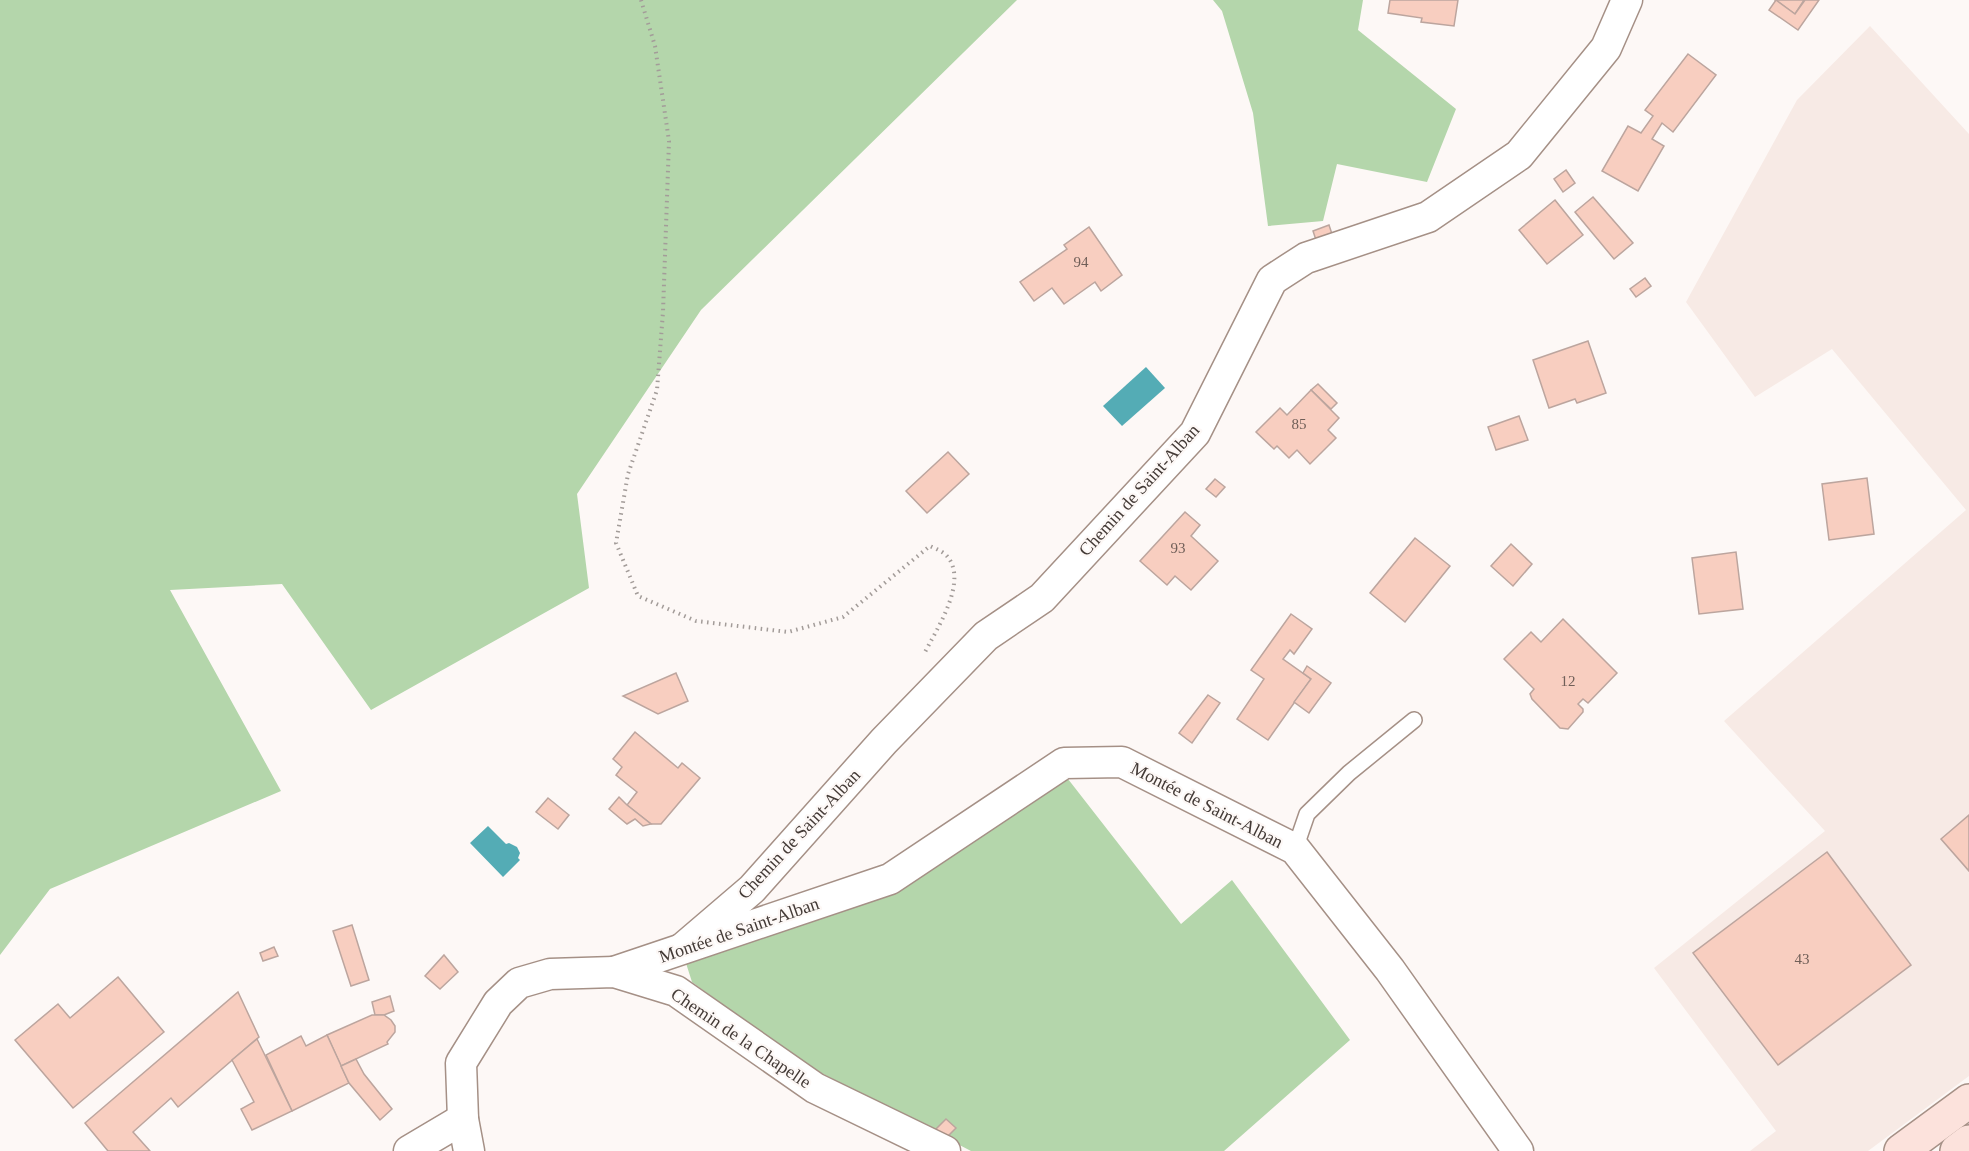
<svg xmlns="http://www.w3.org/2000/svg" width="1969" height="1151" viewBox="0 0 1969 1151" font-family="Georgia,serif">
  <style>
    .built { fill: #f7eae5 }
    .green { fill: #b4d6ab }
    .water { fill: #54acb5 }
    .building { fill: #f8cec0; stroke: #bca59e; stroke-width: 1.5 }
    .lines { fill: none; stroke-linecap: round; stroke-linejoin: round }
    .service-casing { stroke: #a59086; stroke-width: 18 }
    .minor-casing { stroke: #a59086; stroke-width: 33 }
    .secondary-casing { stroke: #a59086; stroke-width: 36 }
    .path { stroke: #a39c99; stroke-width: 4; stroke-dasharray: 1.5 4.5; stroke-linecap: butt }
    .service { stroke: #fff; stroke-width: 15 }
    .minor { stroke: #fff; stroke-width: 30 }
    .secondary { stroke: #fce2dc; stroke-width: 33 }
    .labels { text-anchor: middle; stroke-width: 4.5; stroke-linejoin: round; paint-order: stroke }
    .number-label { font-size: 15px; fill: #705f58 }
    .street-label { font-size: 18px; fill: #433a36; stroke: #fdf8f6 }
  </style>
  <rect width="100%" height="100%" fill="#fdf8f6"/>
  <path class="built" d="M1870,26L1969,134V1076L1868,1151H1750L1776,1131L1654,968L1825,831L1724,721L1966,510L1832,349L1755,397L1686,302L1797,100Z"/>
  <g class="green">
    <path d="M0,0H1017L701,310L577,494L589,588L371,710L282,584L170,590L281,791L50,889L0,955Z"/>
    <path d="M1213,0H1363L1358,30L1456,109L1427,182L1337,164L1323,221L1268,226L1253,113L1222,11Z"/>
    <path d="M1068,779L1181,924L1232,880L1350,1040L1224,1151H971L804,1064L692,982L684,957L899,887Z"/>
  </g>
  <g class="water">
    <path d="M1146,367L1165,388L1122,426L1103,406Z"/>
    <path d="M488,826L506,844L509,843L517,847L520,853L518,858L520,860L503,877L470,843Z"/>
  </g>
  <g class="building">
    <path d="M1390,0H1458L1454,26L1421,22L1422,18L1388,13Z"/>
    <path d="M1775,0H1804L1795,14Z"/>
    <path d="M1776,0L1795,14L1805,0H1819L1798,30L1769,10Z"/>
    <path d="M1688,54L1716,75L1673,132L1662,123L1652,139L1664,146L1638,191L1602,171L1628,126L1641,133L1653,116L1645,110Z"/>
    <path d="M1566,170L1575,183L1563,192L1554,179Z"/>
    <path d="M1593,197L1633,243L1614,259L1575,212Z"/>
    <path d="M1555,200L1583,235L1547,264L1519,230Z"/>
    <path d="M1329,225L1332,234L1316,240L1313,231Z"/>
    <path d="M1089,227L1122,275L1101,291L1095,282L1064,304L1052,288L1034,301L1020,282L1067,249L1064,245Z"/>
    <path d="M1645,278L1651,286L1636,297L1630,289Z"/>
    <path d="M1588,341L1606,393L1577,403L1575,399L1549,408L1533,360Z"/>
    <path d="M1318,384L1337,403L1331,409L1311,390Z"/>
    <path d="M1311,390L1339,418L1328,430L1336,438L1310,464L1297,450L1289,458L1277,446L1274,449L1256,432L1280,408L1287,415Z"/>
    <path d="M1519,416L1528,440L1496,450L1488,427Z"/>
    <path d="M948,452L969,474L927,513L906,491Z"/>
    <path d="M1867,478L1874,534L1829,540L1822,484Z"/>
    <path d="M1215,479L1225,487L1216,497L1206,489Z"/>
    <path d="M1185,512L1200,525L1191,536L1218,561L1191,590L1175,576L1167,585L1140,561Z"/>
    <path d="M1415,538L1450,566L1405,622L1370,593Z"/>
    <path d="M1511,544L1532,564L1513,586L1491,566Z"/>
    <path d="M1736,552L1743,609L1699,614L1692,558Z"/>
    <path d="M1291,614L1312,629L1294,654L1290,650L1283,659L1311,679L1268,740L1237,719L1264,679L1251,670Z"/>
    <path d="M1563,619L1617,673L1588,703L1583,699L1578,704L1583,709V712L1568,729L1560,728L1532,699L1530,694L1534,689L1504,659L1531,632L1541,642Z"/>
    <path d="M1307,666L1331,683L1309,713L1294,702L1311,679L1303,673Z"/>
    <path d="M676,673L688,701L658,714L623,696Z"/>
    <path d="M1208,695L1220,703L1192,743L1179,733Z"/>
    <path d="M635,732L678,768L682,763L700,778L661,824H651L627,805L637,792L616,775L622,767L613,759Z"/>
    <path d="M619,797L627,805L651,824L643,826L635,819L627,824L609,809Z"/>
    <path d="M548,798L569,815L558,829L536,812Z"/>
    <path d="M1969,815V871L1941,839Z"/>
    <path d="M1827,852L1911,965L1778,1065L1693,953Z"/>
    <path d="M352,925L369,980L351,986L333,931Z"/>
    <path d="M274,947L278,956L263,961L260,953Z"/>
    <path d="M444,955L458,972L440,989L425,976Z"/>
    <path d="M118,977L164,1032L73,1108L15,1040L58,1004L70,1018Z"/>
    <path d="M238,992L259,1037L178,1107L171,1098L133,1132L150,1151H108L85,1123Z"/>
    <path d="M390,996L394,1011L384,1015H375L372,1002Z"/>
    <path d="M372,1015H384L391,1020L395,1026V1032L387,1042L388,1044L341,1066L327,1035Z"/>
    <path d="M327,1035L349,1083L292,1111L266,1055L301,1036L306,1046Z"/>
    <path d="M257,1039L292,1111L252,1130L241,1109L254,1102L232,1060Z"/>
    <path d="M356,1059L364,1074L392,1109L380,1120L349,1083L341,1066Z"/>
    <path d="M946,1119L956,1128L946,1138L935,1130Z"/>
  </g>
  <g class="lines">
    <g class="service-casing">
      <path id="service" d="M1295,849L1307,814L1349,773L1414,720"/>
    </g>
    <g class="minor-casing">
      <g id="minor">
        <path d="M683,948L752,889L884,741L986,636L1042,598L1195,433L1272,280L1306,258L1428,217L1519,155L1606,48L1627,0"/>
        <path d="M614,972L890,879L1064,763L1122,762L1295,849L1390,970L1518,1151"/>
        <path d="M409,1151L463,1119"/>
        <path d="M469,1151L463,1119L461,1063L498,1003L519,983L550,974L614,972L676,991L815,1088L945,1151"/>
      </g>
    </g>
    <g class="secondary-casing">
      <g id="secondary">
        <path d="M1901,1151L1969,1101"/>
        <path d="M1957,1151L1969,1142"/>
      </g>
    </g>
    <path class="path" d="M641,0L655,46L669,141L663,312L657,390L628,474L616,543L638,596L696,621L788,632L843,617L930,546C934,548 942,551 946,555C970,580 936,630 924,654"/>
    <use href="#service" class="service"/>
    <use href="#minor" class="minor"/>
    <use href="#secondary" class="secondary"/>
  </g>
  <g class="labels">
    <g class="number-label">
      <text x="1081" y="267">94</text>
      <text x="1299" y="429">85</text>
      <text x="1178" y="553">93</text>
      <text x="1568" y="686">12</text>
      <text x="1802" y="964">43</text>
    </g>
    <g class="street-label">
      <text transform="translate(1139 490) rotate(-48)" y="6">Chemin de Saint-Alban</text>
      <text transform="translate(1207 805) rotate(27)" y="6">Montée de Saint-Alban</text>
      <text transform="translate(799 834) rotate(-47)" y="6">Chemin de Saint-Alban</text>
      <text transform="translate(739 930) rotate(-19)" y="6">Montée de Saint-Alban</text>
      <text transform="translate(741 1038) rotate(34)" y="6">Chemin de la Chapelle</text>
    </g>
  </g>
</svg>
